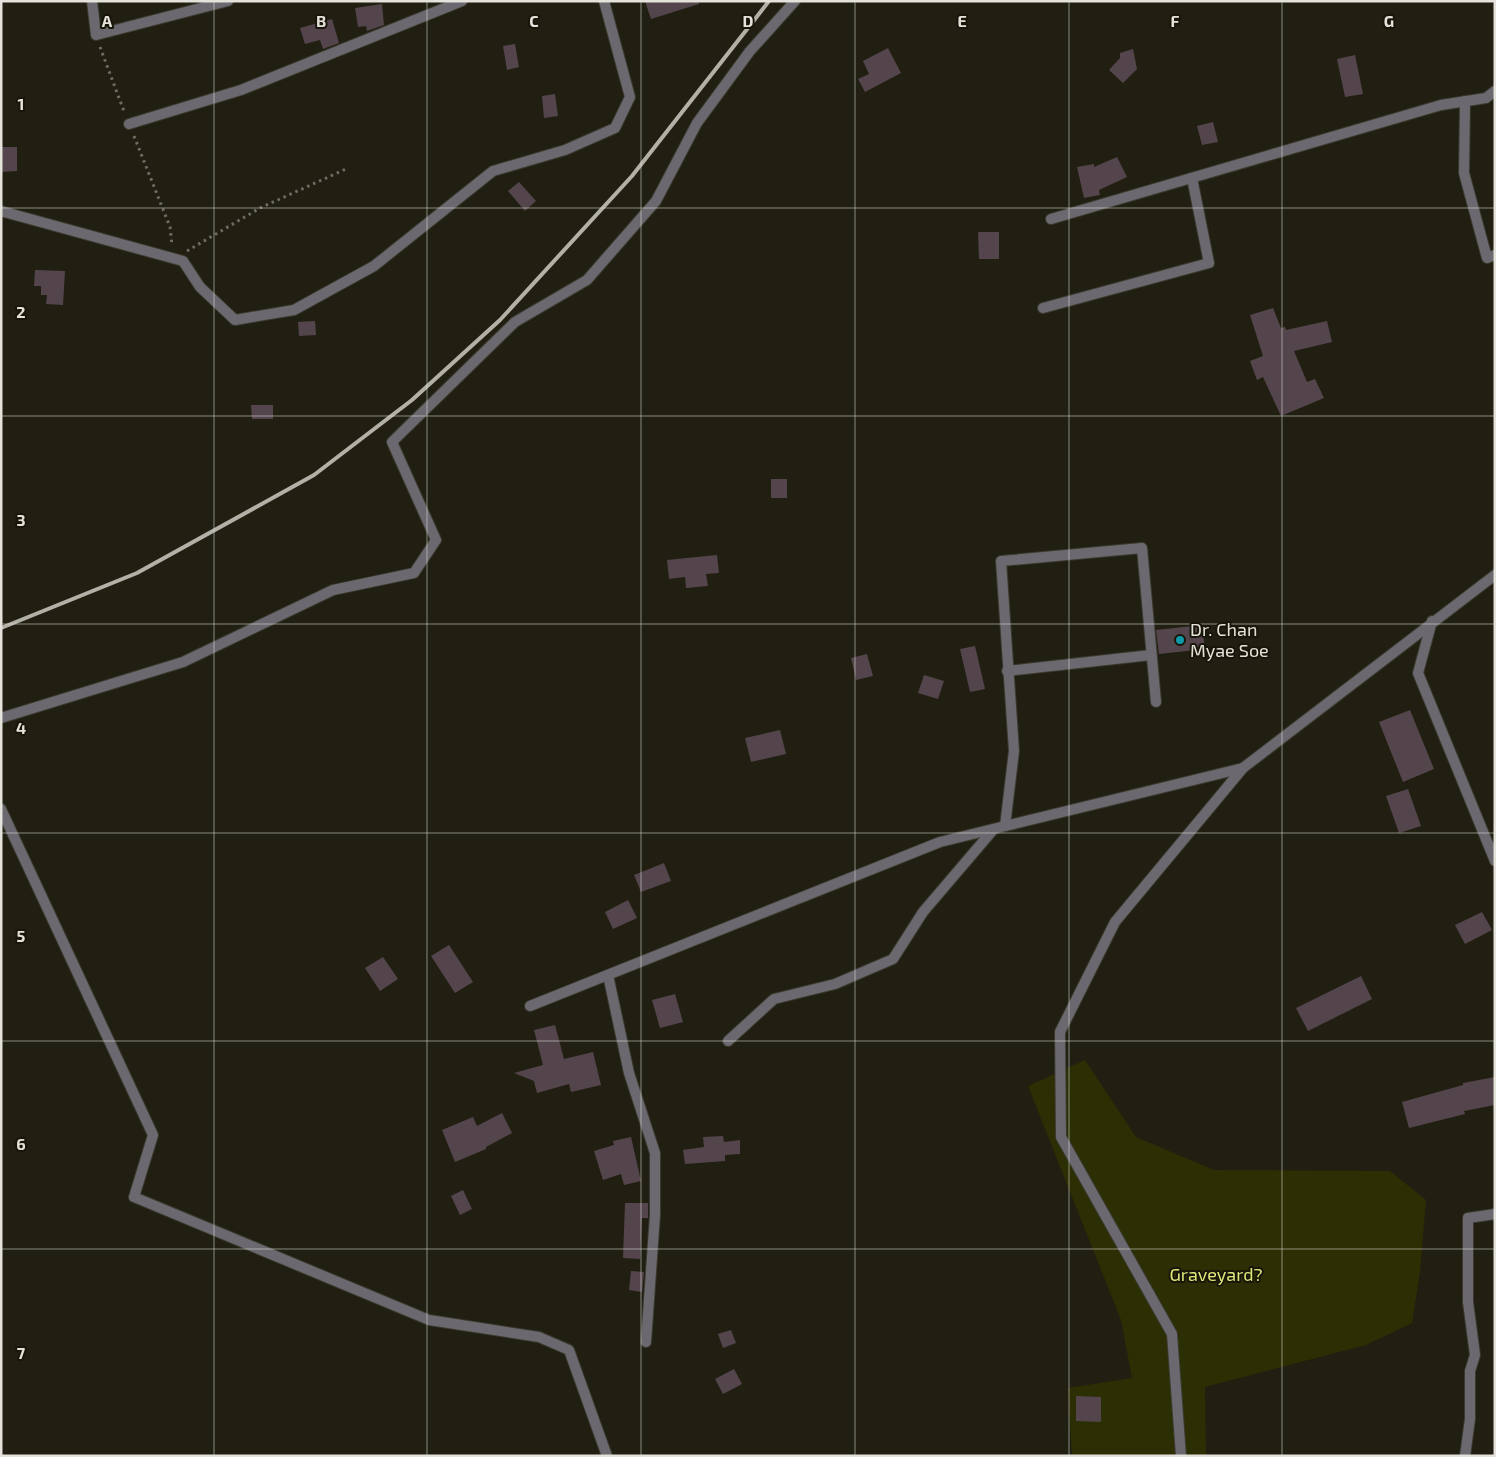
<svg xmlns="http://www.w3.org/2000/svg" width="1496" height="1457" viewBox="0 0 1496 1457" font-family="'Exo 2',sans-serif">
  <style>
    .green { fill: #2c2e03 }
    .building { fill: #54454c }
    .lines { fill: none; stroke-linecap: round; stroke-linejoin: round }
    .minor-casing { stroke: #3c3a2e; stroke-width: 12 }
    .path { stroke: #6f6d62; stroke-width: 3; stroke-dasharray: 2.5 4; stroke-linecap: butt }
    .minor { stroke: #6b696f; stroke-width: 10 }
    .rail { stroke: #b2b0a7; stroke-width: 4 }
    .grid { fill: none; stroke: #e4e2da; stroke-width: 1; stroke-opacity: 0.55 }
    .culture-dot { fill: #0f9aa8; stroke: #181509; stroke-width: 2 }
    .labels { text-anchor: middle; stroke-width: 4; stroke-linejoin: round; paint-order: stroke }
    .poi-label { font-size: 18px; fill: #e4e2da; stroke: #181509; text-anchor: start }
    .park-label { font-size: 18px; fill: #dee879; stroke: #181509 }
    .grid-label { font-size: 16px; text-anchor: middle; font-weight: bold; fill: #e4e2da; stroke: #181509; stroke-width: 4; stroke-linejoin: round; paint-order: stroke }
  </style>
  <rect width="100%" height="100%" fill="#211f12"/>
  <path class="green" d="M1085,1060L1136,1137L1214,1170L1390,1171L1426,1200L1420,1272L1412,1323L1366,1345L1205,1387L1206,1456H1072L1068,1388L1132,1378L1121,1320L1028,1086Z"/>
  <g class="building">
    <path d="M645,1H699V4L651,19Z"/>
    <path d="M382,4L384,25L367,31L366,26L358,27L355,8Z"/>
    <path d="M332,19L339,43L323,49L320,40L305,44L300,28Z"/>
    <path d="M515,44L519,67L507,70L503,46Z"/>
    <path d="M888,48L901,73L865,92L858,79L869,74L863,61Z"/>
    <path d="M1133,49L1137,69L1123,83L1109,70L1120,58V53Z"/>
    <path d="M1355,55L1363,94L1345,97L1337,59Z"/>
    <path d="M555,94L558,116L544,118L542,96Z"/>
    <path d="M1213,122L1218,142L1202,145L1197,126Z"/>
    <path d="M1,147H17V171L1,172Z"/>
    <path d="M1117,157L1127,177L1099,190L1100,195L1084,198L1077,167L1094,164V167Z"/>
    <path d="M519,182L536,201L525,211L508,191Z"/>
    <path d="M978,232H999V259H979Z"/>
    <path d="M35,270L65,271L63,305L46,304L47,295H41V286H34Z"/>
    <path d="M1273,308L1281,328L1285,327L1286,330L1327,321L1332,342L1294,351L1307,382L1315,379L1324,398L1281,416L1263,377L1257,380L1250,361L1263,356L1250,315Z"/>
    <path d="M315,321L316,335L299,336L298,322Z"/>
    <path d="M251,405H273V419H252Z"/>
    <rect x="771" y="479" width="16" height="19"/>
    <path d="M717,555L719,573L706,574L708,586L686,588L685,577L669,579L667,560Z"/>
    <path d="M1202,625L1205,649L1159,654L1156,630Z"/>
    <path d="M975,646L985,689L970,692L960,649Z"/>
    <path d="M867,654L873,676L856,680L851,658Z"/>
    <path d="M924,675L944,681L938,699L918,693Z"/>
    <path d="M1410,710L1434,769L1403,782L1379,722Z"/>
    <path d="M780,730L786,754L751,762L745,738Z"/>
    <path d="M1408,789L1421,826L1399,833L1386,796Z"/>
    <path d="M664,863L671,881L641,892L634,875Z"/>
    <path d="M628,900L637,918L613,929L605,912Z"/>
    <path d="M1482,912L1492,930L1465,944L1455,925Z"/>
    <path d="M449,945L473,982L455,993L431,956Z"/>
    <path d="M383,957L398,979L380,991L365,968Z"/>
    <path d="M1361,976L1372,999L1308,1031L1296,1008Z"/>
    <path d="M675,994L683,1022L660,1028L652,1000Z"/>
    <path d="M555,1025L564,1059L593,1052L601,1085L571,1092L569,1084L537,1093L534,1081L514,1073L543,1065L534,1030Z"/>
    <path d="M1495,1077V1105L1464,1111L1465,1114L1409,1128L1402,1102L1463,1085V1083Z"/>
    <path d="M502,1113L512,1133L486,1147V1149L455,1162L442,1130L473,1117L477,1126Z"/>
    <path d="M723,1136L724,1142L740,1140V1154L725,1155V1161L685,1164L683,1150L704,1147L703,1137Z"/>
    <path d="M631,1137L641,1181L624,1185L621,1174L603,1180L594,1151L614,1145L613,1141Z"/>
    <path d="M463,1190L472,1209L460,1215L451,1196Z"/>
    <path d="M625,1203H648V1218H642L640,1259L623,1258Z"/>
    <path d="M631,1271L644,1272L642,1292L629,1290Z"/>
    <path d="M731,1330L736,1343L723,1348L718,1334Z"/>
    <path d="M734,1369L742,1384L723,1394L715,1379Z"/>
    <path d="M1076,1396L1101,1397V1422L1076,1421Z"/>
  </g>
  <g class="lines">
    <g class="minor-casing">
      <g id="minor">
        <path d="M92,1L96,35L228,1"/>
        <path d="M1465,101L1464,173L1487,258L1495,255"/>
        <path d="M129,124L241,90L462,1"/>
        <path d="M1,211L183,261L200,287L235,320L294,310L374,266L493,171L565,150L615,128L630,97L604,1"/>
        <path d="M1051,219L1441,105L1486,98L1495,91"/>
        <path d="M1043,308L1209,263L1192,178"/>
        <path d="M1432,621L1418,673L1495,861"/>
        <path d="M1007,671L1151,655"/>
        <path d="M1,718L183,662L333,590L414,573L436,540L392,442L515,322L587,280L656,201L697,123L750,51L795,1"/>
        <path d="M1,809L153,1135L134,1197L429,1320L539,1337L569,1350L607,1456"/>
        <path d="M1005,826L1014,751L1001,561L1142,548L1156,702"/>
        <path d="M608,975L629,1073L655,1153V1215L646,1342"/>
        <path d="M530,1006L940,842L1243,768L1495,575"/>
        <path d="M728,1041L774,999L835,984L893,959L923,912L993,830"/>
        <path d="M1181,1456L1172,1334L1061,1137L1060,1032L1115,922L1243,768"/>
        <path d="M1465,1456L1470,1419V1371L1475,1355L1468,1302V1218L1495,1214"/>
      </g>
    </g>
    <g class="path">
      <path d="M100,47L125,114"/>
      <path d="M134,136L170,227L172,245"/>
      <path d="M187,251L260,208L346,169"/>
    </g>
    <use href="#minor" class="minor"/>
    <path class="rail" d="M1,628L137,573L314,475L412,400L500,320L632,176L769,1"/>
  </g>
  <path class="grid" d="M214,1V1456M427,1V1456M641,1V1456M855,1V1456M1069,1V1456M1282,1V1456M1,208H1495M1,416H1495M1,624H1495M1,833H1495M1,1041H1495M1,1249H1495"/>
  <circle class="culture-dot" cx="1180" cy="640" r="5"/>
  <g class="labels">
    <g class="poi-label">
      <text x="1190" y="636">Dr. Chan<tspan x="1190" dy="21">Myae Soe</tspan></text>
    </g>
    <g class="park-label">
      <text x="1216" y="1281">Graveyard?</text>
    </g>
  </g>
  <g class="grid-label">
    <text x="107" y="27">A</text>
    <text x="321" y="27">B</text>
    <text x="534" y="27">C</text>
    <text x="748" y="27">D</text>
    <text x="962" y="27">E</text>
    <text x="1175" y="27">F</text>
    <text x="1389" y="27">G</text>
    <text x="21" y="110">1</text>
    <text x="21" y="318">2</text>
    <text x="21" y="526">3</text>
    <text x="21" y="734">4</text>
    <text x="21" y="942">5</text>
    <text x="21" y="1150">6</text>
    <text x="21" y="1359">7</text>
  </g>
  <rect width="1496" height="1457" fill="none" stroke="#e4e2da" stroke-width="5"/>
</svg>
